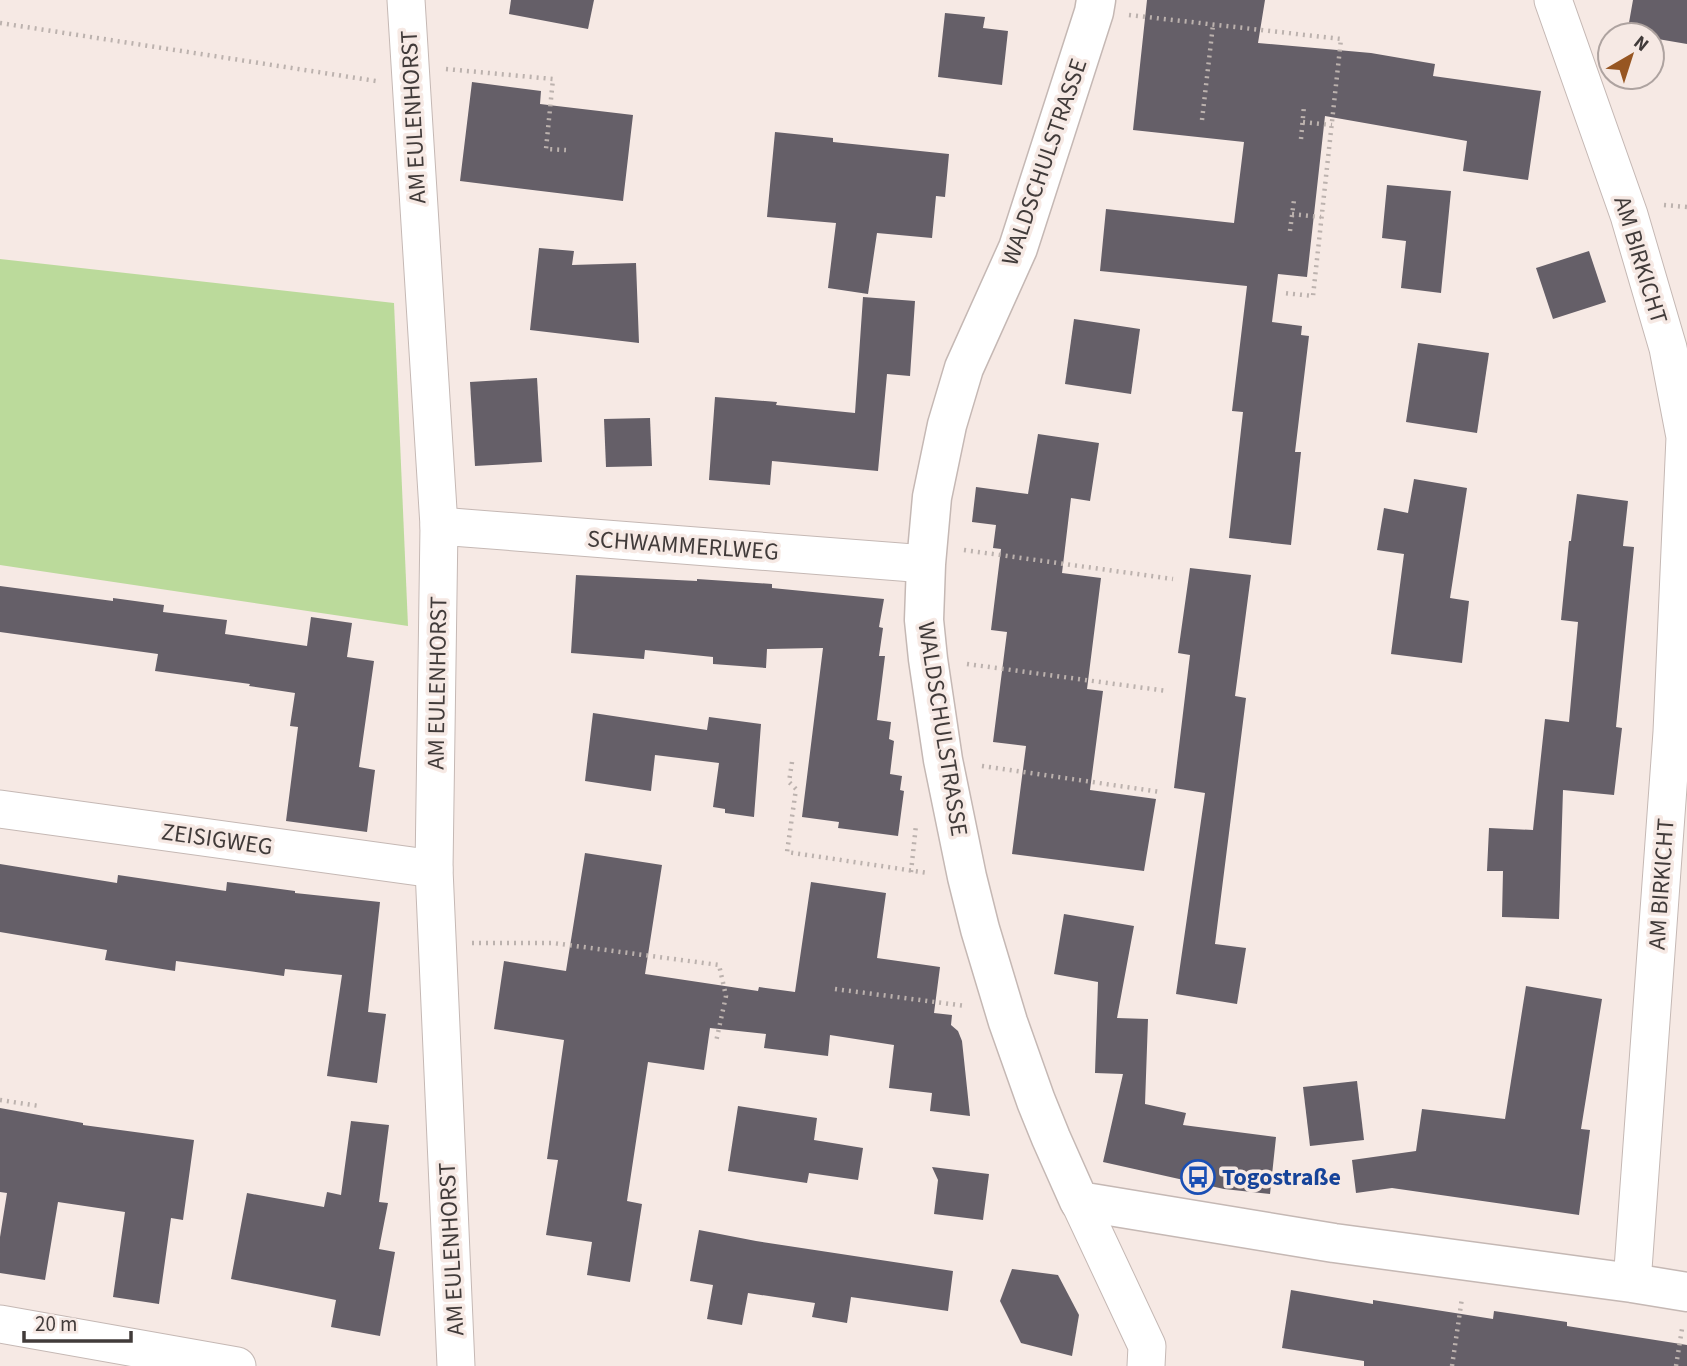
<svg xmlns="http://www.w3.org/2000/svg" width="1687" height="1366" viewBox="0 0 1687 1366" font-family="'Source Sans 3',sans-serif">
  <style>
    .green { fill: #bbda9b }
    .building { fill: #655f68 }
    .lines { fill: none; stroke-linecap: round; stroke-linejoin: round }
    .street-casing { stroke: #c5b8b4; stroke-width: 39 }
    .secondary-casing { stroke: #c5b8b4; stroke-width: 41 }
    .path { stroke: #bcb2ae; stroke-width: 4.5; stroke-dasharray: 2 5; stroke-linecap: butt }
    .street { stroke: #fff; stroke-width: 37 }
    .secondary { stroke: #fff; stroke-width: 38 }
    .labels { text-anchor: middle; stroke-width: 7; stroke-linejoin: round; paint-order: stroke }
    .street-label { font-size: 24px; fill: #413b3a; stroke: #f6e9e4 }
    .transit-label { font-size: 24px; font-weight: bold; fill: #164399; stroke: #f6e9e4; text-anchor: start }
  </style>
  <rect width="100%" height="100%" fill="#f6e9e4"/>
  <path class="green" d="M0,259L394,303L408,626L0,565Z"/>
  <g class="building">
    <path d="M511,0H594L588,29L509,14Z"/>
    <path d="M1147,0H1265L1258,43L1371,53L1435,64L1433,76L1541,91L1528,180L1463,171L1467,141L1325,116L1307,277L1278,274L1272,322L1302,326L1301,335L1309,336L1295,452H1301L1291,545L1229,538L1243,412L1232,411L1247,286L1100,271L1106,209L1234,223L1244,142L1133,130Z"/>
    <path d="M1633,0H1687V44L1652,38V35L1627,34Z"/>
    <path d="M945,13L985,17L983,28L1008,31L1002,85L938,77Z"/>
    <path d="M472,82L541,91L540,104L633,115L623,201L460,181Z"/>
    <path d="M775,132L833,138V142L949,154L945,197L936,196L932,238L877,233L868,294L828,288L836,223L767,217Z"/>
    <path d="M1387,185L1451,191L1441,293L1401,288L1406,241L1382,238Z"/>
    <path d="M539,248L574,251L572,265L636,263L639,343L530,330Z"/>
    <path d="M1589,251L1606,302L1553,319L1536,268Z"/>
    <path d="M863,297L915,301L910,376L887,374L878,471L772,461L770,485L709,480L715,397L777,402L776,405L855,413Z"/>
    <path d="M1074,319L1140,329L1131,394L1065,384Z"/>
    <path d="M1418,343L1489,353L1477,433L1406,422Z"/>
    <path d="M537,378L542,462L475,466L470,382Z"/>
    <path d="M650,418L652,466L606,467L604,419Z"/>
    <path d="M1038,434L1099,443L1090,501L1071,498L1062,573L1101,578L1087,689L1103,691L1090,790L1156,799L1144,871L1012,854L1026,746L993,742L1007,632L991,630L1001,549L993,548L996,525L972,522L976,487L1028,494Z"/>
    <path d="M1414,479L1467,488L1450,598L1469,601L1462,663L1391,654L1404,554L1377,550L1384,508L1408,513Z"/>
    <path d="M1577,494L1628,501L1623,546L1634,547L1616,727L1622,728L1614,795L1563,790L1559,919L1502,917L1503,871H1487L1489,828L1533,830L1545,719L1569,722L1578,622L1561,620L1569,541H1571Z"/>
    <path d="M1190,568L1251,575L1235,696L1246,698L1215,944L1246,948L1237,1004L1176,994L1205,793L1174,788L1190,655L1178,653Z"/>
    <path d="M576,575L697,581V579L772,584V588L884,599L879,627L883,628L879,656H885L877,720L891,722L889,739L894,741L890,774L902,776L900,790L904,791L898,836L838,828L839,822L802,817L823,648L767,649L766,668L713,664V657L645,650L644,659L571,653Z"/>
    <path d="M0,586L113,601V598L164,605L163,612L227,620L225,634L307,646L311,617L352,623L347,657L374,661L359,767L375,770L367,832L286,821L298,727L290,726L295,693L249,686L250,684L155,671L158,654L0,632Z"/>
    <path d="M593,713L707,730L709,717L761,724L754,817L725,813V809L713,807L719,763L655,755L651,791L585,781Z"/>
    <path d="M585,853L662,865L645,974L758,991L759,987L795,992L811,882L886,893L877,958L940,967L934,1013L952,1015L951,1025L958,1031L962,1041L970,1116L930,1111L932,1093L889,1088L894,1045L830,1035L828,1056L764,1048L766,1034L710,1028L704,1070L648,1062L627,1201L642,1204L630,1282L587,1275L592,1242L546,1235L558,1160L547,1159L564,1040L494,1029L504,961L566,971Z"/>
    <path d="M0,864L117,883L118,875L226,891L227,882L295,891V893L380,902L368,1012L386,1014L377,1083L327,1076L342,975L285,969L284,976L176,961L175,971L105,960L107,950L0,932Z"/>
    <path d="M1064,914L1134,926L1117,1018L1148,1019L1145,1104L1186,1113L1183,1125L1276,1137L1270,1194L1224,1189L1103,1162L1123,1074L1095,1073L1098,982L1054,974Z"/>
    <path d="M1526,986L1602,999L1581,1129L1590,1130L1579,1215L1392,1188L1356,1193L1352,1160L1416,1151L1422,1109L1505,1119Z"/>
    <path d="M1357,1081L1364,1140L1310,1146L1303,1087Z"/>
    <path d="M738,1106L817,1118L814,1140L863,1148L858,1180L809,1173L807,1183L728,1171Z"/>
    <path d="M0,1108L83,1123V1125L194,1140L183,1220L171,1218L159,1304L113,1297L125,1212L58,1202L45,1280L0,1273V1237L7,1193L0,1192Z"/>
    <path d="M351,1121L389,1125L379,1202L388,1203L379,1249L395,1252L380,1336L331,1327L336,1300L231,1279L247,1193L324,1207L327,1192L341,1195Z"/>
    <path d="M932,1167L989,1174L983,1220L934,1214L938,1180Z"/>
    <path d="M699,1230L756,1241L953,1271L948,1311L851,1297L847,1323L812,1317L815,1303L748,1293L742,1325L707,1319L713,1285L690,1281Z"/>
    <path d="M1012,1269L1058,1275L1079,1315L1072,1356L1021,1343L1000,1301Z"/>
    <path d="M1291,1290L1373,1304V1300L1493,1319L1494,1311L1567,1322V1326L1687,1345V1366H1364V1361L1282,1348Z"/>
  </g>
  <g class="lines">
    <g class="street-casing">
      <g id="street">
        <path d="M406,0L439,526L434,869L456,1366"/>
        <path d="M1553,0L1629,215L1668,348L1685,437L1672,732L1632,1283"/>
        <path d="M439,526L926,564"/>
        <path d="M0,809L434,869"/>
        <path d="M1079,1201L1147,1346L1146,1366"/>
        <path d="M0,1324L237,1366"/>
      </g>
    </g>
    <g class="secondary-casing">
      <path id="secondary" d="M1096,0L1094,12L1018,248L964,368L947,425L932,497L926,564L924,620L928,659L943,760L967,877L980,929L1008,1022L1036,1101L1051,1138L1079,1201L1334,1243L1632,1283L1687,1292"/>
    </g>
    <g class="path">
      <path d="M1129,15L1341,39L1313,296L1284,293V290"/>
      <path d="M0,23L376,81"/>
      <path d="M446,69L553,79L546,149L566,150"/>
      <path d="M1202,120L1213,25"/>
      <path d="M1303,122L1332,125"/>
      <path d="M1301,139L1304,106"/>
      <path d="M1664,205L1687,207"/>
      <path d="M1292,214L1321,217"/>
      <path d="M1290,231L1294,200"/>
      <path d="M964,550L1173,579"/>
      <path d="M967,664L1167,691"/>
      <path d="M792,762L789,782L796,789L787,852L928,873"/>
      <path d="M982,766L1161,792"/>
      <path d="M911,872L916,825"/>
      <path d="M472,943H553L719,965L726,996L716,1042"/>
      <path d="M835,989L966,1006"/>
      <path d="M0,1100L39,1106"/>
      <path d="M1452,1366L1462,1298"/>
      <path d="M1676,1366L1682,1329"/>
    </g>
    <use href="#street" class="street"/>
    <use href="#secondary" class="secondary"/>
  </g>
  <defs>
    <g id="bus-ring" transform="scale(1.75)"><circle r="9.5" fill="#f6e9e4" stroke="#1a4fb4" stroke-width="1.5"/><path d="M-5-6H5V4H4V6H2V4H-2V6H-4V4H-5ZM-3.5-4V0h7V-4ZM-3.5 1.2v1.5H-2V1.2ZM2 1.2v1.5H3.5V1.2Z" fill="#1a4fb4"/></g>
  </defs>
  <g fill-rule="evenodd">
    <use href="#bus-ring" x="1198" y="1177"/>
  </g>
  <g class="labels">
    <g class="street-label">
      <text transform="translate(413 117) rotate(-93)" y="8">AM EULENHORST</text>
      <text transform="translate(1044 162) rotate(-71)" y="8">WALDSCHULSTRASSE</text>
      <text transform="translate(1641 260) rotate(73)" y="8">AM BIRKICHT</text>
      <text transform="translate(683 545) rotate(4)" y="8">SCHWAMMERLWEG</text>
      <text transform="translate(437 683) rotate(-89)" y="8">AM EULENHORST</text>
      <text transform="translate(943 729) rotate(81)" y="8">WALDSCHULSTRASSE</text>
      <text transform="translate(217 839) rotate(8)" y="8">ZEISIGWEG</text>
      <text transform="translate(1661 884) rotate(-86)" y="8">AM BIRKICHT</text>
      <text transform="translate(451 1249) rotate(-93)" y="8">AM EULENHORST</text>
    </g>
    <g class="transit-label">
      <text x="1222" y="1185">Togostraße</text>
    </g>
  </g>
  <g transform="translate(1631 56) rotate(39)"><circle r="33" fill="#f6e9e4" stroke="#aea3a0" stroke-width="2"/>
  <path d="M0-5L12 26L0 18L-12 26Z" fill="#975622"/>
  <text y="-10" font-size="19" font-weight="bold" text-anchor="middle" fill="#413b3a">N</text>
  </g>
  <path d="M24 1331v10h107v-10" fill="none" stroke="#413b3a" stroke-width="3.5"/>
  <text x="35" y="1331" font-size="21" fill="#413b3a" stroke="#f6e9e4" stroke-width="5" paint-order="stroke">20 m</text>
</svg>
